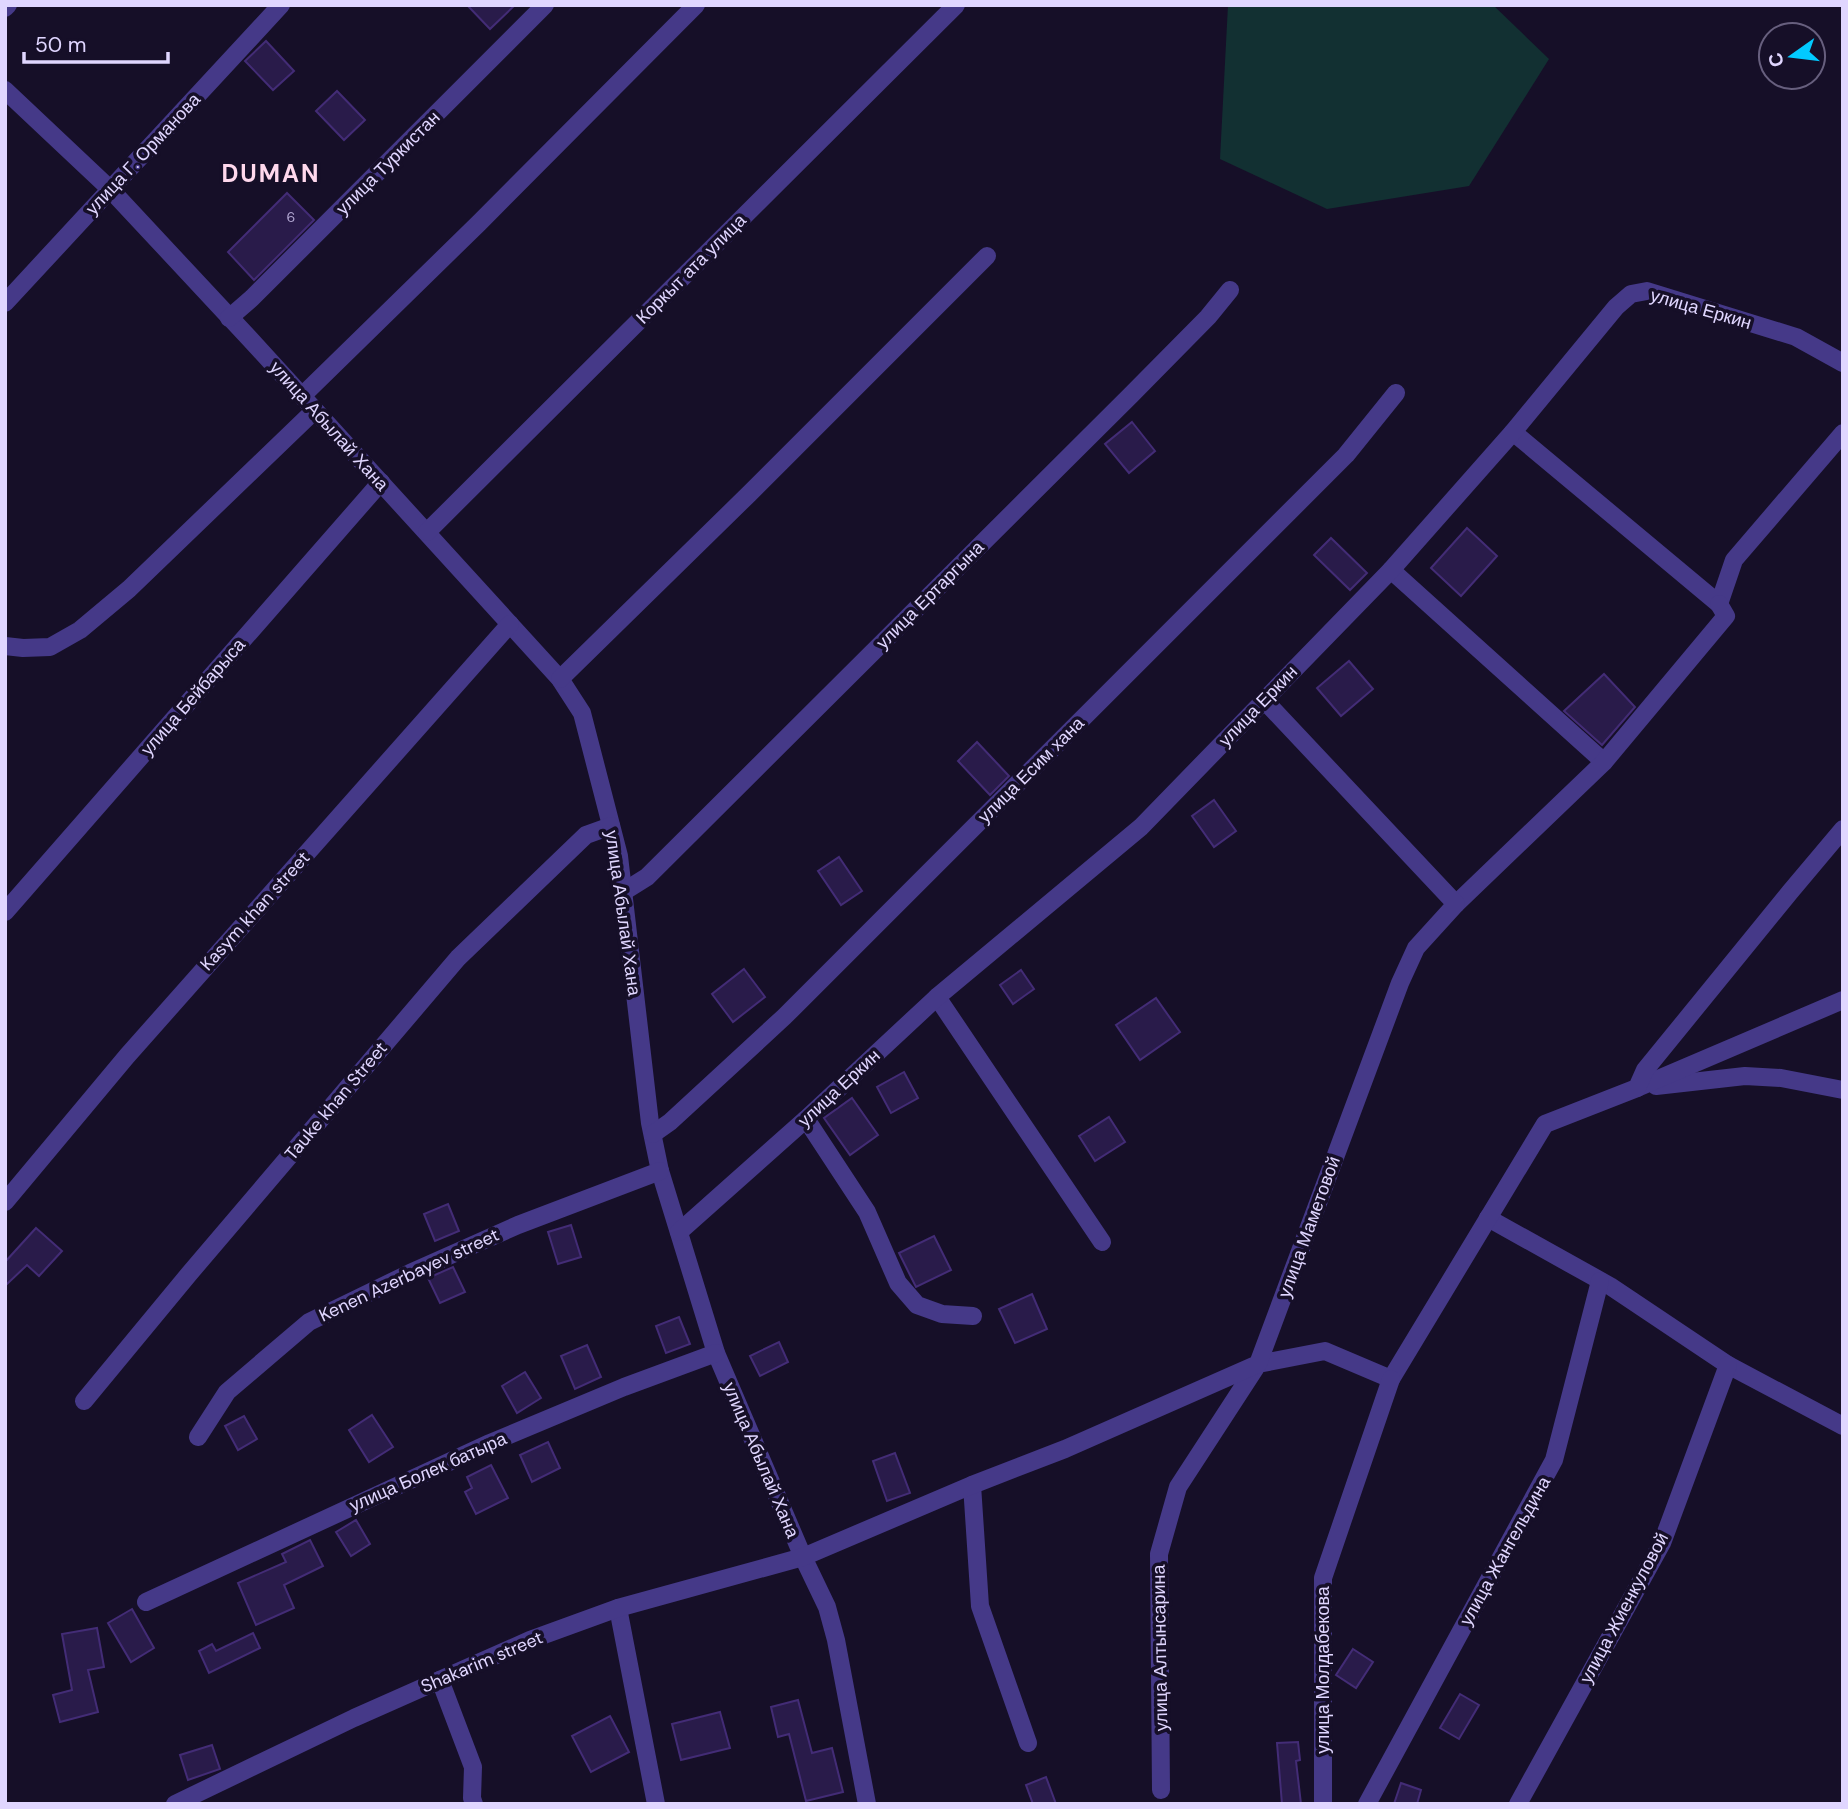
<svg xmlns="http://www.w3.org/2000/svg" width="1848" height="1809" viewBox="0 0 1848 1809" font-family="'DM Sans',sans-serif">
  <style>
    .green { fill: #123032 }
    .building { fill: #291b4a; stroke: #432c76; stroke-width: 2 }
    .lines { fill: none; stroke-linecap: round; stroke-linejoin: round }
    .minor { stroke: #453988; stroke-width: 18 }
    .labels { text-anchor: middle; stroke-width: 7; stroke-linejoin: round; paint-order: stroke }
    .number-label { font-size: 14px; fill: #b2a7d2 }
    .street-label { font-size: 18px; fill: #e0d6ff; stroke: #160f28 }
    .district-label { font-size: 24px; font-weight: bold; letter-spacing: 2px; fill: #ffd8ed; stroke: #160f28 }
  </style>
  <rect width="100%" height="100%" fill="#160f28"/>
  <path class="green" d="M1228,5H1493L1549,59L1469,186L1327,209L1220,159Z"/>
  <g class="building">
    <path d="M467,5H515L490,29Z"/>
    <path d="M266,41L294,71L273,90L245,61Z"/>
    <path d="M337,91L365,120L344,140L316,111Z"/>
    <path d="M287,193L314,220L254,280L228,252Z"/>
    <path d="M1132,422L1155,451L1129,473L1105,444Z"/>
    <path d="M1467,528L1497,556L1461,596L1431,568Z"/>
    <path d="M1331,538L1367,573L1350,590L1314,555Z"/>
    <path d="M1349,661L1373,689L1341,716L1317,688Z"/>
    <path d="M1604,674L1635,707L1602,745L1564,711Z"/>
    <path d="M977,742L1009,776L990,795L958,761Z"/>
    <path d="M1214,800L1236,831L1214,847L1192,816Z"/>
    <path d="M839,857L862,891L841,905L818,871Z"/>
    <path d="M744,969L765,997L733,1022L712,994Z"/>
    <path d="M1021,970L1034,989L1013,1004L1000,985Z"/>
    <path d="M1156,998L1180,1032L1140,1060L1116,1025Z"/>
    <path d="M904,1072L918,1098L891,1113L877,1087Z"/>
    <path d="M852,1098L878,1135L850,1155L824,1118Z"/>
    <path d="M1109,1117L1125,1142L1095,1161L1079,1136Z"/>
    <path d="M448,1204L459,1231L435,1241L424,1214Z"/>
    <path d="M571,1225L581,1257L558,1264L548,1232Z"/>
    <path d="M36,1228L62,1251L39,1276L27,1265L5,1286V1262Z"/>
    <path d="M934,1236L951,1270L916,1287L899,1253Z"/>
    <path d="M453,1267L465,1292L440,1303L428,1278Z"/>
    <path d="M1032,1294L1047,1329L1015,1343L999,1309Z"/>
    <path d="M679,1317L690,1344L666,1353L656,1326Z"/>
    <path d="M779,1342L788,1362L760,1376L750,1356Z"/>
    <path d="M587,1345L601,1377L575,1389L561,1356Z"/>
    <path d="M525,1372L541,1398L517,1413L502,1386Z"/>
    <path d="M372,1415L393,1447L369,1462L349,1430Z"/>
    <path d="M244,1416L257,1439L238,1450L225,1426Z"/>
    <path d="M548,1442L560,1468L532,1482L520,1455Z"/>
    <path d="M895,1453L910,1493L887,1501L873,1461Z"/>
    <path d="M491,1465L508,1498L476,1514L465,1492L472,1488L467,1477Z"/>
    <path d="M356,1520L370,1544L351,1556L336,1532Z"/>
    <path d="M310,1540L323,1566L284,1585L294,1608L256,1625L238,1583L286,1562L282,1554Z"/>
    <path d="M132,1609L154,1648L131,1662L108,1623Z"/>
    <path d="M97,1628L104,1667L88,1670L98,1712L60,1722L53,1695L72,1690L62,1634Z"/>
    <path d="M253,1633L260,1648L209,1673L199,1651L212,1644L216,1651Z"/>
    <path d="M1353,1649L1373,1662L1356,1688L1336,1675Z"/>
    <path d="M1460,1694L1479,1705L1459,1739L1440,1728Z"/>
    <path d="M798,1700L812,1753L832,1748L843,1792L806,1801L789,1734L778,1737L771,1707Z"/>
    <path d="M720,1712L730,1748L681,1760L672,1724Z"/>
    <path d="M610,1716L629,1752L591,1772L572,1736Z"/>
    <path d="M1298,1742L1300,1760L1296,1761L1301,1804H1282L1277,1743Z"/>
    <path d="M212,1745L220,1769L188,1780L180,1755Z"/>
    <path d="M1046,1777L1056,1804H1033L1026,1785Z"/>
    <path d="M1401,1783L1421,1790L1417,1804H1394Z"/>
  </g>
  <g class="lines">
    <g class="minor">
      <path d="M5,8L8,5"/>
      <path d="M5,90L110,189L249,338L560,679L582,713L619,856L650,1123L660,1171L716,1353L803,1557L827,1607L836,1640L867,1804"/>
      <path d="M5,303L281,5"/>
      <path d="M229,318L252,298L545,5"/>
      <path d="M302,396L479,223L696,5"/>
      <path d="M1513,432L1719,604L1734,560L1843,433"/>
      <path d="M427,532L956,5"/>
      <path d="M1391,570L1604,762"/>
      <path d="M5,646L23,648L50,647L80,630L129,589L315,410"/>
      <path d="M560,679L749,494L987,256"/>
      <path d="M623,892L647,877L1131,395L1208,317L1230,290"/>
      <path d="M1456,904L1604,762L1726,616L1719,604"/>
      <path d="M5,912L381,482"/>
      <path d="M937,997L1102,1242"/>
      <path d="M1656,1086L1745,1076L1781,1078L1843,1090"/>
      <path d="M1637,1088L1843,1000"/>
      <path d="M806,1119L867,1212L898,1283L917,1305L942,1314L973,1316"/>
      <path d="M653,1134L670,1122L784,1017L1346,455L1396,393"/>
      <path d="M5,1202L127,1056L510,624"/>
      <path d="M1488,1218L1610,1286L1728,1365L1843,1426"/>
      <path d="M679,1232L806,1119L937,997L1141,827L1391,570L1513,432L1616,307L1631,294L1647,291L1796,337L1843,363"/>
      <path d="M84,1401L189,1274L458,958L586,835L611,826"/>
      <path d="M198,1437L227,1392L309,1322L410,1273L518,1225L660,1171"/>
      <path d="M972,1485L980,1606L1028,1743"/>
      <path d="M146,1602L490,1443L624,1387L716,1353"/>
      <path d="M618,1608L656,1804"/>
      <path d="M440,1680L473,1767L472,1798L474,1804"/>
      <path d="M1161,1790L1159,1554L1178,1487L1258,1364L1325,1351L1391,1379L1545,1124L1637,1088L1645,1070L1790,892L1843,829"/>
      <path d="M175,1804L354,1718L530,1640L618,1608L803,1557L972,1485L1065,1449L1258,1364L1400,983L1416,948L1456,904L1264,700"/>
      <path d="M1323,1804V1578L1391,1379"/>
      <path d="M1367,1804L1554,1460L1600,1281"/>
      <path d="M1518,1804L1662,1543L1728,1365"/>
    </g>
  </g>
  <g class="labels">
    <g class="number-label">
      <text x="291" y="222">6</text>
    </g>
    <g class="street-label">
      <text transform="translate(143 154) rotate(-47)" y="6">улица Г. Орманова</text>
      <text transform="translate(388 163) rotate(-45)" y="6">улица Туркистан</text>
      <text transform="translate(691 269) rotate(-45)" y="6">Коркыт ата улица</text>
      <text transform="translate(1701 309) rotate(16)" y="6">улица Еркин</text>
      <text transform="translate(329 426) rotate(48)" y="6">улица Абылай Хана</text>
      <text transform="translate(930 595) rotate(-45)" y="6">улица Ертаргына</text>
      <text transform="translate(193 697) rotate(-49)" y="6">улица Бейбарыса</text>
      <text transform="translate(1258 706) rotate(-46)" y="6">улица Еркин</text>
      <text transform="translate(1031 770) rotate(-45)" y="6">улица Есим хана</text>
      <text transform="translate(255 911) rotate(-48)" y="6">Kasym khan street</text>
      <text transform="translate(623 913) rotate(82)" y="6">улица Абылай Хана</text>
      <text transform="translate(839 1088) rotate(-43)" y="6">улица Еркин</text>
      <text transform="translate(336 1101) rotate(-50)" y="6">Tauke khan Street</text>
      <text transform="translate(1309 1227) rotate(-70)" y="6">улица Маметовой</text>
      <text transform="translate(409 1275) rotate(-25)" y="6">Kenen Azerbayev street</text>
      <text transform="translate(761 1460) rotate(67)" y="6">улица Абылай Хана</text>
      <text transform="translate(428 1472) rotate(-24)" y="6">улица Болек батыра</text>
      <text transform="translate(1505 1551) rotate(-61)" y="6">улица Жангельдина</text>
      <text transform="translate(1624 1608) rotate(-62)" y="6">улица Жиенкуловой</text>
      <text transform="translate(1160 1648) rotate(-91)" y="6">улица Алтынсарина</text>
      <text transform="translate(482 1662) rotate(-23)" y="6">Shakarim street</text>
      <text transform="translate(1323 1670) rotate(-90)" y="6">улица Молдабекова</text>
    </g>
    <g class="district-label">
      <text x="271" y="182">DUMAN</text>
    </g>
  </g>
  <rect width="1848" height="1809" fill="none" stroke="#e0d6ff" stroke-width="14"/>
  <g transform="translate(1792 56) rotate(256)"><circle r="33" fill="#160f28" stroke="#675f7e" stroke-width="2"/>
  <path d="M0-5L12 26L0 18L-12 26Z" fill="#02caff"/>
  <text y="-10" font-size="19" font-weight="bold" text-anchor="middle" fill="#e0d6ff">С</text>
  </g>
  <path d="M24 52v10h144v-10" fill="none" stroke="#e0d6ff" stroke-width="3.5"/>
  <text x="35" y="52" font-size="21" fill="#e0d6ff" stroke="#160f28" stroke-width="5" paint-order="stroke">50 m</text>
</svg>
